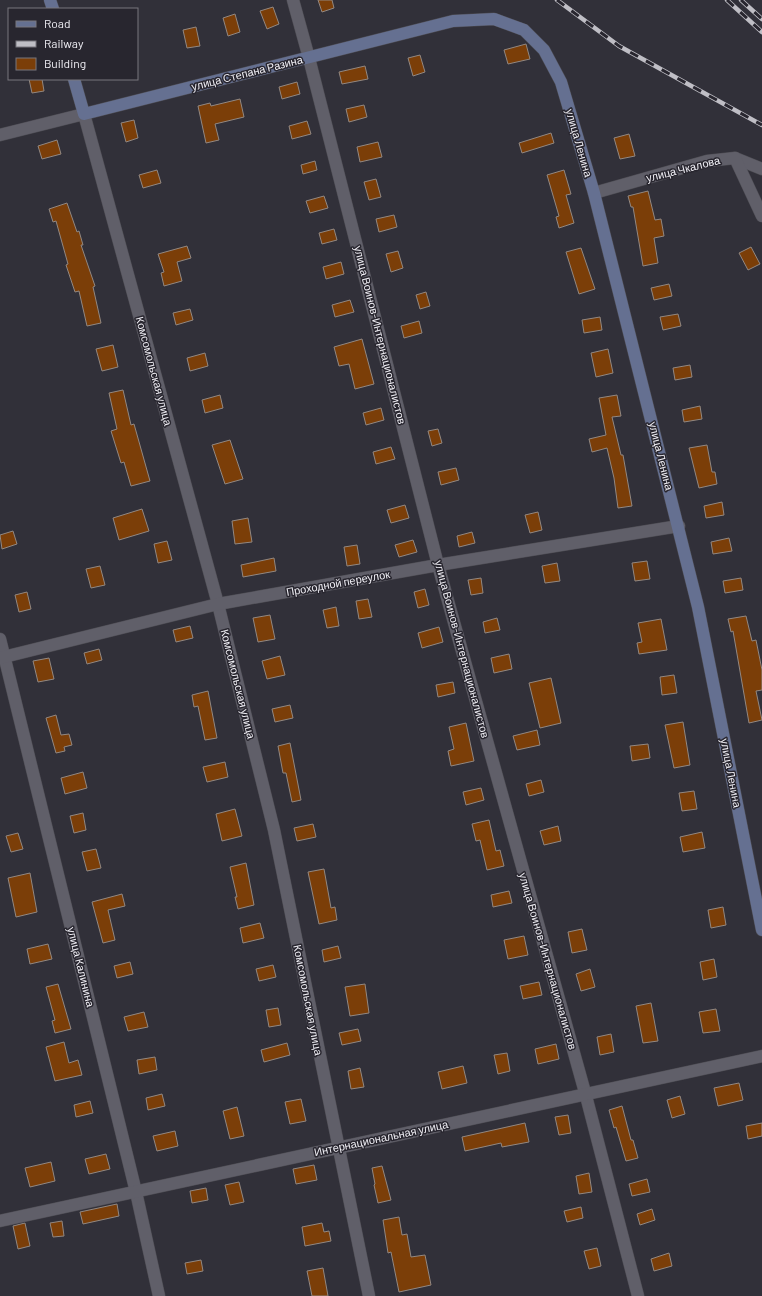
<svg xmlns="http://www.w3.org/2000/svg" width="762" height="1296" viewBox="0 0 762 1296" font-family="Barlow,sans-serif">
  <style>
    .building { fill: #7b3e08; stroke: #928882 }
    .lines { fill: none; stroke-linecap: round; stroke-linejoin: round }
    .street-casing { stroke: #4d4c53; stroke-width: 13 }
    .secondary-casing { stroke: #4d4c53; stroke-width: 13 }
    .street { stroke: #605f69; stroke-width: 12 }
    .secondary { stroke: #657091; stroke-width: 12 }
    .rail-casing { stroke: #bfbec5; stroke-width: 4.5 }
    .rail { stroke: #28262f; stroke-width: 3; stroke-dasharray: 9; stroke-linecap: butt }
    .labels { text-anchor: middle; stroke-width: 3; stroke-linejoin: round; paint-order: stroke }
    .street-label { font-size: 11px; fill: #f0eff5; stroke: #28262f }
  </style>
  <rect width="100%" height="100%" fill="#313039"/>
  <g class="building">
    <path d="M318,0H332L334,8L322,12Z"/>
    <path d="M273,7L279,24L267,29L260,11Z"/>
    <path d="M235,14L240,32L228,36L223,18Z"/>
    <path d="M196,27L200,46L187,48L183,30Z"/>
    <path d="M526,44L530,59L508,64L504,50Z"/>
    <path d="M420,55L425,72L413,76L408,58Z"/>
    <path d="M365,66L368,79L342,84L339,72Z"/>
    <path d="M29,79H42L44,91L32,93Z"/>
    <path d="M297,82L300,94L282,99L279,87Z"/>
    <path d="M240,99L244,117L215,124L219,140L206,143L198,106L210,103L211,106Z"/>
    <path d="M364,105L367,117L349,122L346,109Z"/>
    <path d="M134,120L138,138L126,142L121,123Z"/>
    <path d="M307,121L311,134L292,139L289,126Z"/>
    <path d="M551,133L554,143L522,153L519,143Z"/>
    <path d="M629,134L635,156L620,159L614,138Z"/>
    <path d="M57,140L61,154L42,159L38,146Z"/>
    <path d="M378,142L382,157L360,162L357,147Z"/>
    <path d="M315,161L317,170L303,174L301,165Z"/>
    <path d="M157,170L161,183L143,188L139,175Z"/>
    <path d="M564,170L571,194L566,195L574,223L559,228L556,217L559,216L547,175Z"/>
    <path d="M376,179L381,197L369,200L364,182Z"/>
    <path d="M648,191L655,220L661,219L664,236L654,238L658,263L643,266L633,207H631L628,196Z"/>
    <path d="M324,196L328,208L310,213L306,201Z"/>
    <path d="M67,203L77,232L79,231L83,245H81L95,286L93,287L101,323L87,326L79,291L75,292L66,265L68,264L56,221L53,222L49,209Z"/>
    <path d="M394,215L397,227L379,232L376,219Z"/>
    <path d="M334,229L337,240L322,244L319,233Z"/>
    <path d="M187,246L191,258L177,262L182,281L164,286L161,273L164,272L158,254Z"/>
    <path d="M751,247L760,264L748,270L739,253Z"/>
    <path d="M581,248L595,289L579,294L566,252Z"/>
    <path d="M398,251L403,268L391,272L386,254Z"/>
    <path d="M341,262L344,274L326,279L323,267Z"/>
    <path d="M669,284L672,296L654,300L651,288Z"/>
    <path d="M426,292L430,306L420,309L416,295Z"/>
    <path d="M350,300L354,312L335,317L332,305Z"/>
    <path d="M190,309L193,320L176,325L173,313Z"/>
    <path d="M678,314L681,326L663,330L660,317Z"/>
    <path d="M600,317L602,330L584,333L582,320Z"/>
    <path d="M419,321L422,333L404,338L401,326Z"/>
    <path d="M362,339L374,384L355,389L349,364L339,366L334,347Z"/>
    <path d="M113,345L118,367L102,371L96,349Z"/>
    <path d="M608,349L613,373L596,377L591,353Z"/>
    <path d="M205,353L208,366L190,371L187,358Z"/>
    <path d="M690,365L692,377L675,380L673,368Z"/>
    <path d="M123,390L131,425L134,424L150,481L131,486L124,462L121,463L111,431L117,429L109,393Z"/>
    <path d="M220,395L223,408L205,413L202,400Z"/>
    <path d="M617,395L621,416L612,417L621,455H623L632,506L618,508L614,478L607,448L592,452L589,439L606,435L599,398Z"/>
    <path d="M700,406L702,419L684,422L682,410Z"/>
    <path d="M381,408L384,420L366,425L363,413Z"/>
    <path d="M438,429L442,443L432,446L428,431Z"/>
    <path d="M230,440L243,479L225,484L212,445Z"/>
    <path d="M707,445L712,472H715L717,484L699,488L689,448Z"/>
    <path d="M391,447L395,459L376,464L373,452Z"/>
    <path d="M456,468L459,480L441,485L438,472Z"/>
    <path d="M722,502L724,515L706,518L704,506Z"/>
    <path d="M405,505L409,518L391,523L387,510Z"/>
    <path d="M142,509L149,531L119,540L113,518Z"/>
    <path d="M538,512L542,530L530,533L525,515Z"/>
    <path d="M248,518L252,542L235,544L232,521Z"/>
    <path d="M13,531L17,544L2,549L0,535Z"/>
    <path d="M472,532L475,543L459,547L457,536Z"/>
    <path d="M729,538L732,551L713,554L711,542Z"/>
    <path d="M413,540L417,552L399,557L395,545Z"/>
    <path d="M167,541L172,560L158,563L154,544Z"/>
    <path d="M357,545L360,564L347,566L344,547Z"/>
    <path d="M274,558L276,571L243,577L241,565Z"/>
    <path d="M647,561L650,579L635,581L632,563Z"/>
    <path d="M557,563L560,581L545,583L542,566Z"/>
    <path d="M100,566L105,585L91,588L86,569Z"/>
    <path d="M481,578L483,593L471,595L468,580Z"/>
    <path d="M741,578L743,590L725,593L723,581Z"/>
    <path d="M425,589L429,605L418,608L414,592Z"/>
    <path d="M27,592L31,609L19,612L15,595Z"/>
    <path d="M368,599L372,617L359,619L356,601Z"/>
    <path d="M336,607L339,626L327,628L323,610Z"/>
    <path d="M270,615L275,639L258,642L253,618Z"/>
    <path d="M746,616L752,641L756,640L762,670V690L756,691L762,720L749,723L733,631L731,632L728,619Z"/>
    <path d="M497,618L500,630L485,633L483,622Z"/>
    <path d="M661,619L667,650L639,654L637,643L642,642L638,623Z"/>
    <path d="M190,626L193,638L176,642L173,630Z"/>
    <path d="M439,627L443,642L422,648L418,633Z"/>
    <path d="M99,649L102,660L87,664L84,653Z"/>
    <path d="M509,654L512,669L494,673L491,658Z"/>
    <path d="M280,656L285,675L267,679L262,661Z"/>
    <path d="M49,658L54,679L38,682L33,661Z"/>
    <path d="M674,675L677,693L662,695L660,677Z"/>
    <path d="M551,678L561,723L540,728L529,683Z"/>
    <path d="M453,682L455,693L438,697L436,685Z"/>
    <path d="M208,691L217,738L205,740L198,706L194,707L192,695Z"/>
    <path d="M290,705L293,718L275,722L272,709Z"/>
    <path d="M56,715L61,735L69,734L72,745L64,747L65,751L56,753L46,718Z"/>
    <path d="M683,722L690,765L674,768L665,725Z"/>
    <path d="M466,723L474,761L451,766L448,751L454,749L449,727Z"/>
    <path d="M537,730L540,745L517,750L513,736Z"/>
    <path d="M290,743L301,800L292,802L286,773H283L278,746Z"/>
    <path d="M648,744L650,758L632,761L630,746Z"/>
    <path d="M225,762L228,777L207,782L203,767Z"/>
    <path d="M83,772L87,788L65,794L61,778Z"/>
    <path d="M541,780L544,792L529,796L526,784Z"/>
    <path d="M481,788L484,800L466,805L463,792Z"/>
    <path d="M694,791L697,809L682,811L679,793Z"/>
    <path d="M235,809L242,836L222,841L216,814Z"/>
    <path d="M83,813L86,830L74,833L70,816Z"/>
    <path d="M489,820L496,851L500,850L504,866L487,870L480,840L476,841L472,824Z"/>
    <path d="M313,824L316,837L297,841L294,828Z"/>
    <path d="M558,826L561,841L544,845L540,831Z"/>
    <path d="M702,832L705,848L683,852L680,837Z"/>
    <path d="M18,833L23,849L11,852L6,836Z"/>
    <path d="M96,849L101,868L87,871L82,852Z"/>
    <path d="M246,863L254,905L238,909L235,897H237L230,867Z"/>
    <path d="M324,869L331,908L335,907L337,920L319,924L308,872Z"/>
    <path d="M30,873L37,912L16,917L8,878Z"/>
    <path d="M509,891L512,903L493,907L491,895Z"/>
    <path d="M122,894L125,906L108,910L115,940L103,943L92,902Z"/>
    <path d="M723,907L726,925L711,928L708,910Z"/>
    <path d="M260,923L264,938L243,943L240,928Z"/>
    <path d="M582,929L587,950L572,953L568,932Z"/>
    <path d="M524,936L528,955L508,959L504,940Z"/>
    <path d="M48,944L52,959L30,964L27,949Z"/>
    <path d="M338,946L341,958L324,962L322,950Z"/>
    <path d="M714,959L717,977L703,980L700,962Z"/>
    <path d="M130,962L133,974L117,978L114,966Z"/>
    <path d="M273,965L276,977L259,981L256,969Z"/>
    <path d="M590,969L595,987L581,991L576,974Z"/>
    <path d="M539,982L542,995L523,999L520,986Z"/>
    <path d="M58,984L71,1029L55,1033L52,1021L55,1020L46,987Z"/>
    <path d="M365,984L369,1013L350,1016L345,987Z"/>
    <path d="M651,1003L658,1041L643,1043L636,1006Z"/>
    <path d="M278,1008L281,1025L269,1027L266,1010Z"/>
    <path d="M716,1009L720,1031L703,1033L699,1012Z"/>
    <path d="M144,1012L148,1027L128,1031L124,1017Z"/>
    <path d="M358,1029L361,1041L342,1045L339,1033Z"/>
    <path d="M611,1034L614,1052L600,1055L597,1037Z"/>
    <path d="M64,1042L69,1063L78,1060L82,1075L55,1081L46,1047Z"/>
    <path d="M287,1043L290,1055L264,1062L261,1050Z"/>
    <path d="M556,1044L559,1059L538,1064L535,1049Z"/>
    <path d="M507,1053L510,1071L498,1074L494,1055Z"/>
    <path d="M155,1057L157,1070L139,1074L137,1060Z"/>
    <path d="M463,1066L467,1083L442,1089L438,1072Z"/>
    <path d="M360,1068L364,1087L351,1089L348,1071Z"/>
    <path d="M739,1083L743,1100L718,1106L714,1088Z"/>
    <path d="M162,1094L165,1106L148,1110L146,1098Z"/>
    <path d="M680,1096L685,1114L672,1118L667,1100Z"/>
    <path d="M301,1099L306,1121L290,1124L285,1102Z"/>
    <path d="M90,1101L93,1113L76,1117L74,1105Z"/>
    <path d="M622,1106L631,1140H633L638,1158L626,1161L616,1127L614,1128L609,1110Z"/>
    <path d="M237,1107L244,1136L230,1139L223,1111Z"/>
    <path d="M568,1115L571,1133L559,1135L555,1117Z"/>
    <path d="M525,1123L529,1142L502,1147L501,1143L465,1151L462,1137Z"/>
    <path d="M762,1123V1136L748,1139L746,1126Z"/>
    <path d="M175,1131L178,1146L157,1151L153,1136Z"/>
    <path d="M106,1154L110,1169L89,1174L85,1159Z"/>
    <path d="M51,1162L55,1181L30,1187L25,1168Z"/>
    <path d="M314,1165L317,1180L296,1184L293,1169Z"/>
    <path d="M382,1166L391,1200L378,1203L374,1185L375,1184L372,1168Z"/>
    <path d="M589,1173L592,1192L579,1194L576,1176Z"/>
    <path d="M647,1179L650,1192L632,1196L629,1184Z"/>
    <path d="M239,1182L244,1202L230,1205L225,1185Z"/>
    <path d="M206,1188L208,1200L192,1203L190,1191Z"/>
    <path d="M117,1204L119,1216L83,1224L80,1212Z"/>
    <path d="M581,1207L583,1218L567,1222L564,1211Z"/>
    <path d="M652,1209L655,1220L640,1225L637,1214Z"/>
    <path d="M399,1217L402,1235L407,1234L411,1257L425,1255L431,1285L399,1292L391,1252L388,1253L383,1220Z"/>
    <path d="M62,1221L64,1236L53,1237L50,1223Z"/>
    <path d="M25,1223L30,1246L18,1249L13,1226Z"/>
    <path d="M322,1223L324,1232L329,1231L331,1241L305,1246L302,1227Z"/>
    <path d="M597,1248L601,1266L589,1269L584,1251Z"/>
    <path d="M669,1253L672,1266L654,1271L651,1259Z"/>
    <path d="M201,1260L203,1271L187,1274L185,1263Z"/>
    <path d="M323,1268L328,1296H312L307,1271Z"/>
  </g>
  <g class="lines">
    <g class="street-casing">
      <g id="street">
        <path d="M293,0L309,58L438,565L586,1096L638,1296"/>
        <path d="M0,135L84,114L218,604L274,830L369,1296"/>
        <path d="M735,158L762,169"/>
        <path d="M594,193L707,161L735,158L762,216"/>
        <path d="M0,639L136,1192L159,1296"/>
        <path d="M0,658L218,604L438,565L679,526"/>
        <path d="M0,1221L762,1056"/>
      </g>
    </g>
    <g class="secondary-casing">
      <g id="secondary">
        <path d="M50,0L53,9"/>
        <path d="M74,79L84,114L453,21L494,19L524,30L544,50L561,82L594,193L698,607L762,930"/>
      </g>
    </g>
    <use href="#street" class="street"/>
    <use href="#secondary" class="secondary"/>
    <g class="rail-casing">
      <g id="rail">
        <path d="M557,0L619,46L762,125"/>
        <path d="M727,0L762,32"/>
        <path d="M741,0L762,19"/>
      </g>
    </g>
    <use href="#rail" class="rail"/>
  </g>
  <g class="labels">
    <g class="street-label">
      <text transform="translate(247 73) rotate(-14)" y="4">улица Степана Разина</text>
      <text transform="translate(579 143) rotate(74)" y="4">улица Ленина</text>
      <text transform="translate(683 169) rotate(-14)" y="4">улица Чкалова</text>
      <text transform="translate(380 335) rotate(76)" y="4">улица Воинов-Интернационалистов</text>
      <text transform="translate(154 371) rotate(75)" y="4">Комсомольская улица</text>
      <text transform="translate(661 456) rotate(76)" y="4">улица Ленина</text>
      <text transform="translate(338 583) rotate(-10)" y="4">Проходной переулок</text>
      <text transform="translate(462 649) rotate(75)" y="4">улица Воинов-Интернационалистов</text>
      <text transform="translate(238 684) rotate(76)" y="4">Комсомольская улица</text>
      <text transform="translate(731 773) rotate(79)" y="4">улица Ленина</text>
      <text transform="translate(548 961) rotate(74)" y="4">улица Воинов-Интернационалистов</text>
      <text transform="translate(81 967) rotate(76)" y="4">улица Калинина</text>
      <text transform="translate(308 1000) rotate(79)" y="4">Комсомольская улица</text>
      <text transform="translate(381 1138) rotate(-12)" y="4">Интернациональная улица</text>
    </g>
  </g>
  <rect x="8" y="8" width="130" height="72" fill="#28262f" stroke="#78767e"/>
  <rect x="16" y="21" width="20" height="6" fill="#657091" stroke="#78767e"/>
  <text x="44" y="28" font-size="12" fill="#f0eff5">Road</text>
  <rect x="16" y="41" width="20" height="6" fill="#bfbec5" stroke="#78767e"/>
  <text x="44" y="48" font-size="12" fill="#f0eff5">Railway</text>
  <rect x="16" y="58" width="20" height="12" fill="#7b3e08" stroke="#78767e"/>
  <text x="44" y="68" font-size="12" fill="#f0eff5">Building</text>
</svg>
